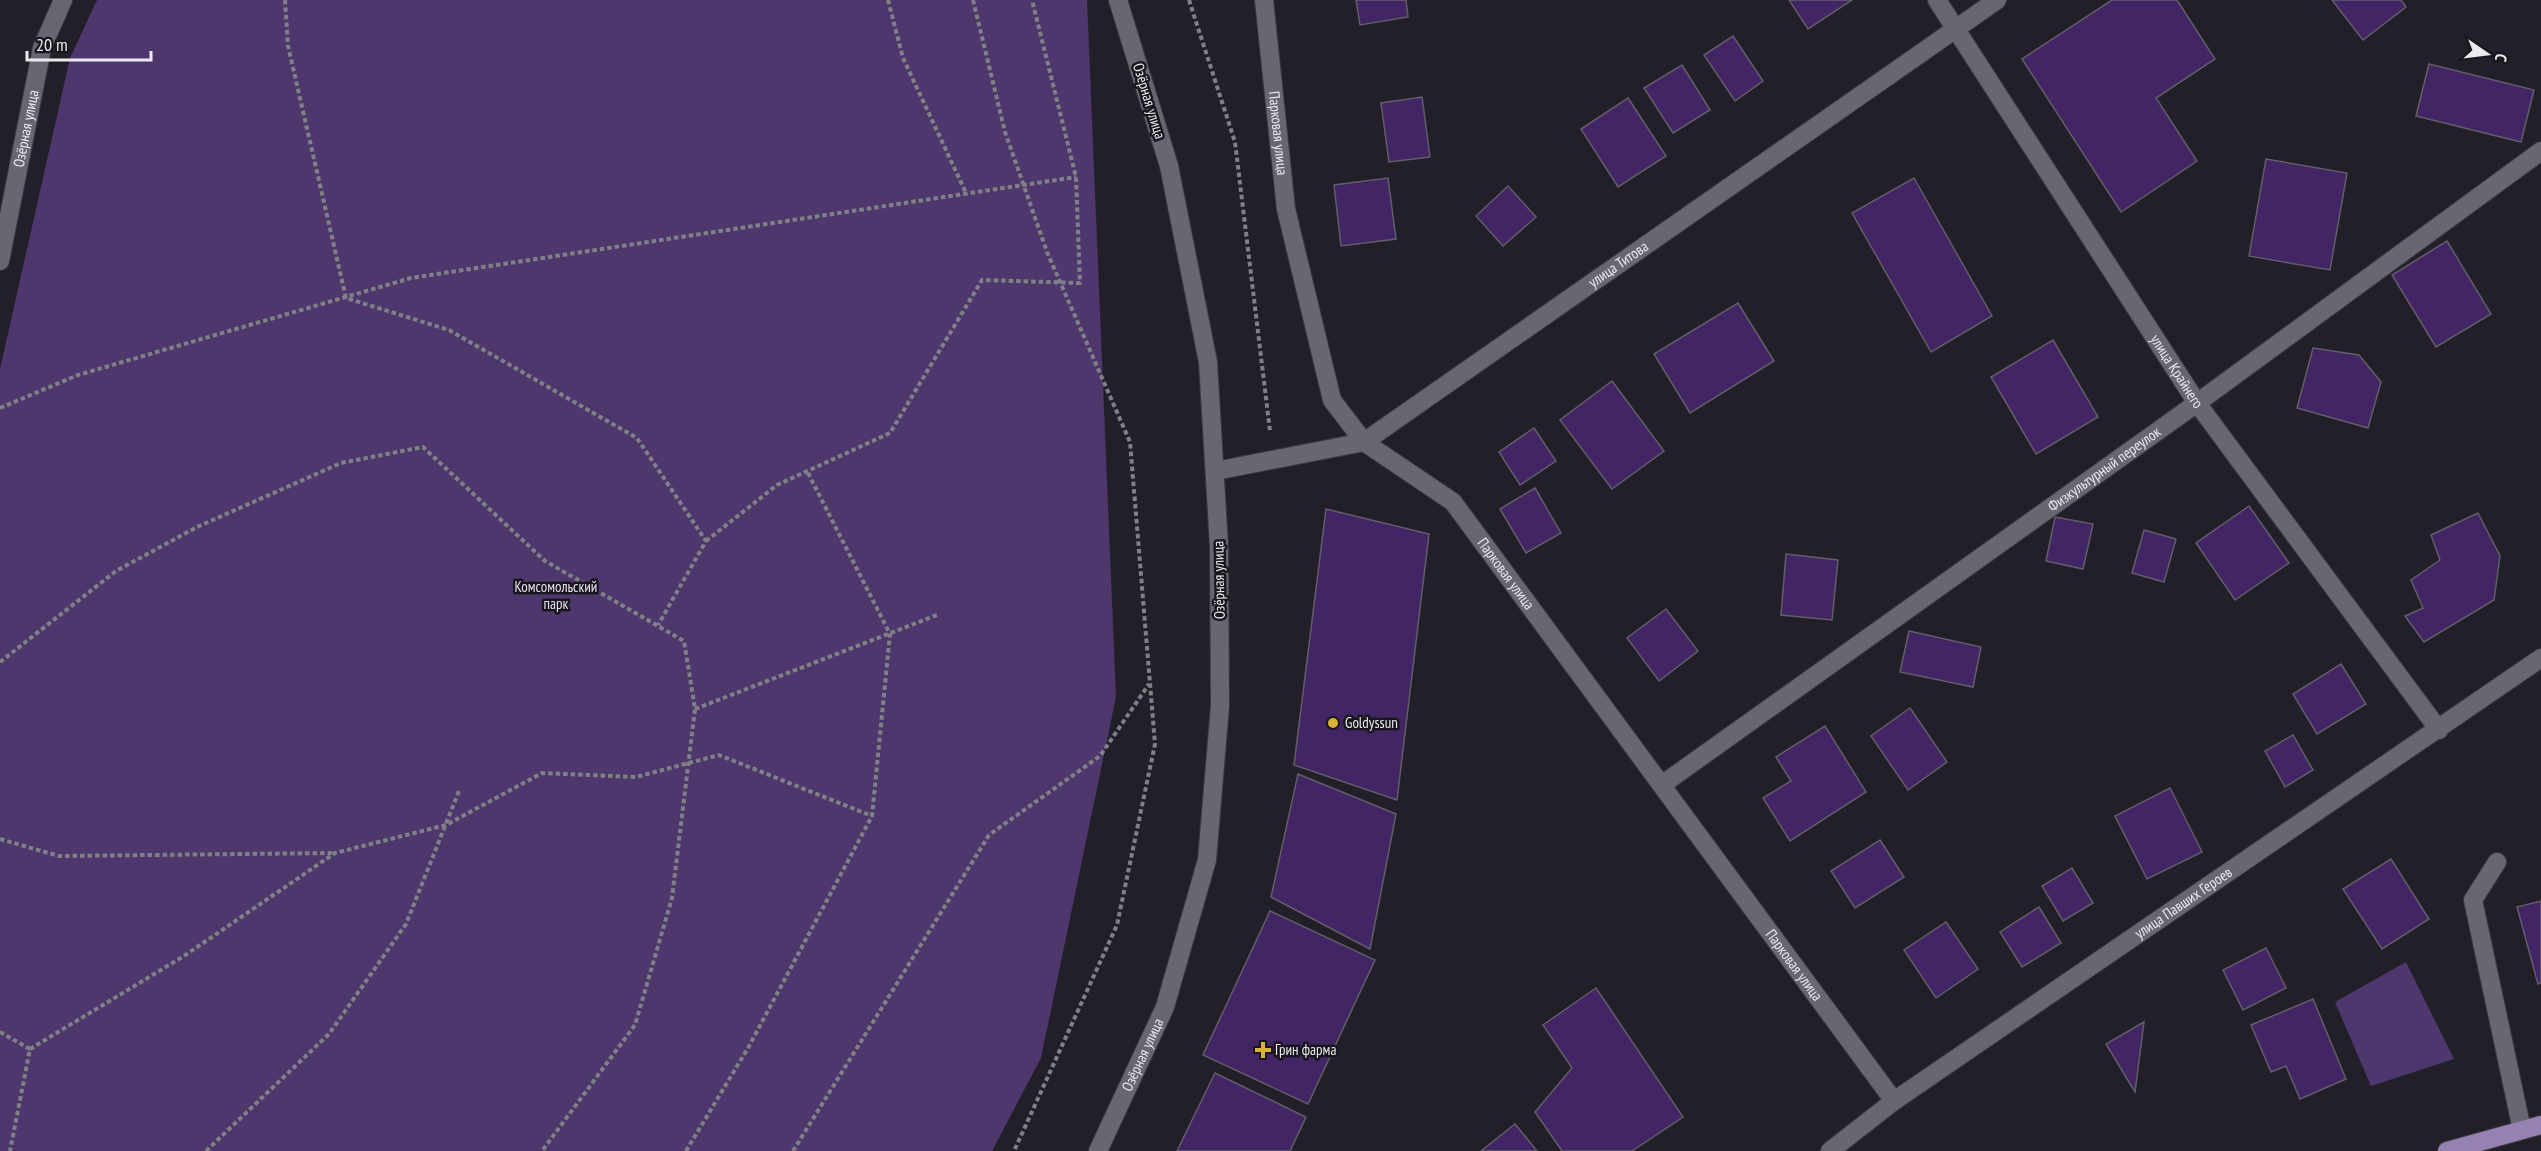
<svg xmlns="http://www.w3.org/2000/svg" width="2541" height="1151" viewBox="0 0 2541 1151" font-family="'PT Sans Narrow',sans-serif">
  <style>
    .green { fill: #4d376c }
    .building { fill: #412564; stroke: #625e69; stroke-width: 1.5 }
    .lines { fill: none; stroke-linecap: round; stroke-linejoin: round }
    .minor-casing { stroke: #3d3a41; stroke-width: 20 }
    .major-casing { stroke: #3d3a41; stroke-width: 20 }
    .path { stroke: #828087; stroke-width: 4; stroke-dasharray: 4.5 3; stroke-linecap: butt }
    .minor { stroke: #6a6671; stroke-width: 18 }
    .major { stroke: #9582b3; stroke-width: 18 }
    .poi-dot { fill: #d9b334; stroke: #19161e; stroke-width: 2 }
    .labels { text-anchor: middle; stroke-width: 5; stroke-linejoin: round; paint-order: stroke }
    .street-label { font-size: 15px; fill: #ebe9ef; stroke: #19161e }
    .park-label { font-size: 15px; fill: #e6dff3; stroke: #19161e }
    .poi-label { font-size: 15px; fill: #ebe9ef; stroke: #19161e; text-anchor: start }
  </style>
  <rect width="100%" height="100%" fill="#221f28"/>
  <g class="green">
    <path d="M97,0H1087L1116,697L1041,1058L992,1151H0V369L70,58Z"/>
    <path d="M2406,962L2454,1059L2371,1086L2335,1002Z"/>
  </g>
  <g class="building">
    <path d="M1356,0H1406L1408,17L1360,25Z"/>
    <path d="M1789,0H1852L1808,29Z"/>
    <path d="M2112,0H2177L2215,59L2156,98L2197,161L2121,212L2022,59Z"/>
    <path d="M2332,0H2401L2406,7L2363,40Z"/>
    <path d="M1733,36L1763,81L1735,101L1704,55Z"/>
    <path d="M2429,64L2534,90L2521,142L2416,116Z"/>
    <path d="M1682,65L1710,110L1673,133L1644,88Z"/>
    <path d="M1422,97L1430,157L1389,162L1381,103Z"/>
    <path d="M1628,98L1666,156L1618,187L1581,129Z"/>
    <path d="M2266,159L2347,173L2330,270L2249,256Z"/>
    <path d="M1388,178L1396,239L1341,246L1334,185Z"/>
    <path d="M1914,178L1992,316L1931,352L1852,213Z"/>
    <path d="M1508,186L1536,217L1503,246L1476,216Z"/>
    <path d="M2447,241L2491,314L2436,347L2392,275Z"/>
    <path d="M1738,303L1774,361L1690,413L1654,354Z"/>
    <path d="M2053,340L2098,417L2036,454L1991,377Z"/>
    <path d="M2313,348L2359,355L2381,382L2368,428L2297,408Z"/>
    <path d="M1612,381L1664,451L1612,489L1560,420Z"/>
    <path d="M1534,428L1556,461L1520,485L1499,452Z"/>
    <path d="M1535,488L1561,533L1526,553L1500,509Z"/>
    <path d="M2249,506L2289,563L2235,600L2196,543Z"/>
    <path d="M1326,509L1429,534L1397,800L1294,765Z"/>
    <path d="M2478,513L2500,556L2494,600L2424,642L2405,616L2423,608L2411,580L2440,560L2431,535Z"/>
    <path d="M2055,517L2093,524L2083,569L2046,561Z"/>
    <path d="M2144,530L2176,539L2164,582L2132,573Z"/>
    <path d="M1786,554L1838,560L1832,620L1781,615Z"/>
    <path d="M1666,609L1698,651L1659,681L1627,638Z"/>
    <path d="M1909,631L1981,647L1973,687L1900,672Z"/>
    <path d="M2341,664L2366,704L2317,734L2293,694Z"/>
    <path d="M1910,708L1947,762L1908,790L1871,736Z"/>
    <path d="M1825,726L1866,792L1790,841L1763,798L1791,781L1776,757Z"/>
    <path d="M2293,735L2313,770L2285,787L2265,751Z"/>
    <path d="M1298,774L1396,814L1370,949L1271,897Z"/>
    <path d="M2170,788L2202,852L2147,879L2115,816Z"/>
    <path d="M1880,840L1904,877L1855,908L1831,871Z"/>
    <path d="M2391,859L2429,919L2382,949L2343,889Z"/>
    <path d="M2072,868L2093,903L2063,921L2042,886Z"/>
    <path d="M2541,901V983L2538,984L2517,907Z"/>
    <path d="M2039,907L2061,943L2022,967L2000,932Z"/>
    <path d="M1270,911L1375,960L1308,1104L1203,1055Z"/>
    <path d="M1946,922L1978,969L1936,998L1904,950Z"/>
    <path d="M2266,948L2286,988L2243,1010L2223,970Z"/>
    <path d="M1596,988L1683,1117L1632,1151H1562L1535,1112L1572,1068L1543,1025Z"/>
    <path d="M2313,999L2346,1079L2300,1099L2286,1066L2271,1072L2251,1025Z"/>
    <path d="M2144,1022L2135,1092L2106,1044Z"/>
    <path d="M1215,1073L1306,1117L1290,1151H1177Z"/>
    <path d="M1515,1124L1537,1151H1481Z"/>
  </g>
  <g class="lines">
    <g class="minor-casing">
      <g id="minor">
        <path id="s1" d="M1264,0L1286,209L1332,400L1364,442L1453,502L1894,1101"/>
        <path id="s2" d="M1937,0L2197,403L2439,730"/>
        <path id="s3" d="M0,261L42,48L63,0"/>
        <path id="s4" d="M1215,471L1364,442L1997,0"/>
        <path id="s5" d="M1663,784L2197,403L2541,151"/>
        <path d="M2497,862L2473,900L2522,1130"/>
        <path id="s6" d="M1098,1151L1165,1007L1207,860L1220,706L1219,546L1208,362L1169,166L1118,0"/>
        <path id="s7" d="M1830,1151L1894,1101L2541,658"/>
      </g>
    </g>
    <g class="major-casing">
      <path id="major" d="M2447,1151L2541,1125"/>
    </g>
    <g class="path">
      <path d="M285,0L288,46L346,298L449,330L637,438L706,541L658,625"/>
      <path d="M888,0L903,58L966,193"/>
      <path d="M973,0L1005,132L1047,252L1130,442L1155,744L1117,925L1014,1151"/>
      <path d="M1189,0L1235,142L1270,431"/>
      <path d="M0,408L78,375L411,278L1076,177"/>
      <path d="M706,541L777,485L890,433L982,280L1080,283L1076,177L1032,0"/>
      <path d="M0,662L116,571L197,527L341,463L423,447L545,561L684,641L695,709L672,898L635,1025L542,1151"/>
      <path d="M695,709L937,615"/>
      <path d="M0,839L59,856L334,853"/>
      <path d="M0,1032L30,1049L10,1151"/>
      <path d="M30,1049L184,956L335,853L446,825L542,773L636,777L719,755L872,816"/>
      <path d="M206,1151L329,1034L406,924L459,791"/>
      <path d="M686,1151L748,1048L872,816L890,634L807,471"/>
      <path d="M793,1151L989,835L1100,756L1149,684"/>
    </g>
    <use href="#minor" class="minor"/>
    <use href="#major" class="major"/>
  </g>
  <g class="poi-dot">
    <circle cx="1333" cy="723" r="6"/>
    <path d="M1260 1041h6v6h6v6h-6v6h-6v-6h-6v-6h6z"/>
  </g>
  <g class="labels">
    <g class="street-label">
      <text transform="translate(1149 101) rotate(73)" y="5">Озёрная улица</text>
      <text dy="5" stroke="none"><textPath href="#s3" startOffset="135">Озёрная улица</textPath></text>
      <text dy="5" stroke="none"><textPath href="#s1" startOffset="134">Парковая улица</textPath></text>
      <text dy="5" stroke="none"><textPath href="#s4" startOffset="462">улица Титова</textPath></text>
      <text dy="5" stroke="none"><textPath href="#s2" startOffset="442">улица Крайнего</textPath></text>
      <text dy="5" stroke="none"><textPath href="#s5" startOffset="542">Физкультурный переулок</textPath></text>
      <text dy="5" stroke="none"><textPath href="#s1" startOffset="656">Парковая улица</textPath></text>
      <text transform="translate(1219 580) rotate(-91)" y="5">Озёрная улица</text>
      <text dy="5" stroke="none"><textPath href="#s7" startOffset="432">улица Павших Героев</textPath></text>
      <text dy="5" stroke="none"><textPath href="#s1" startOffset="1142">Парковая улица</textPath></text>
      <text dy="5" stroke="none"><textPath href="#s6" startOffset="106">Озёрная улица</textPath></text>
    </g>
    <g class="park-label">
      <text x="556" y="592">Комсомольский<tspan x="556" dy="17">парк</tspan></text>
    </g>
    <g class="poi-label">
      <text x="1345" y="728">Goldyssun</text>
      <text x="1275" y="1055">Грин фарма</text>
    </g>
  </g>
  <g transform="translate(2487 54) rotate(104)" stroke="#19161e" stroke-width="4.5" paint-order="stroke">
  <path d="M0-4.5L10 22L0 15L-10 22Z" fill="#ebe9ef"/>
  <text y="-9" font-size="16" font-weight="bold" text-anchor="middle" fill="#ebe9ef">С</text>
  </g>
  <path d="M27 51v9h124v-9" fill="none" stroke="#ebe9ef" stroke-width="3"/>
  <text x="36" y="51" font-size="18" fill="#ebe9ef" stroke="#19161e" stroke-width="4.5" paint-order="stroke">20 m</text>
</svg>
